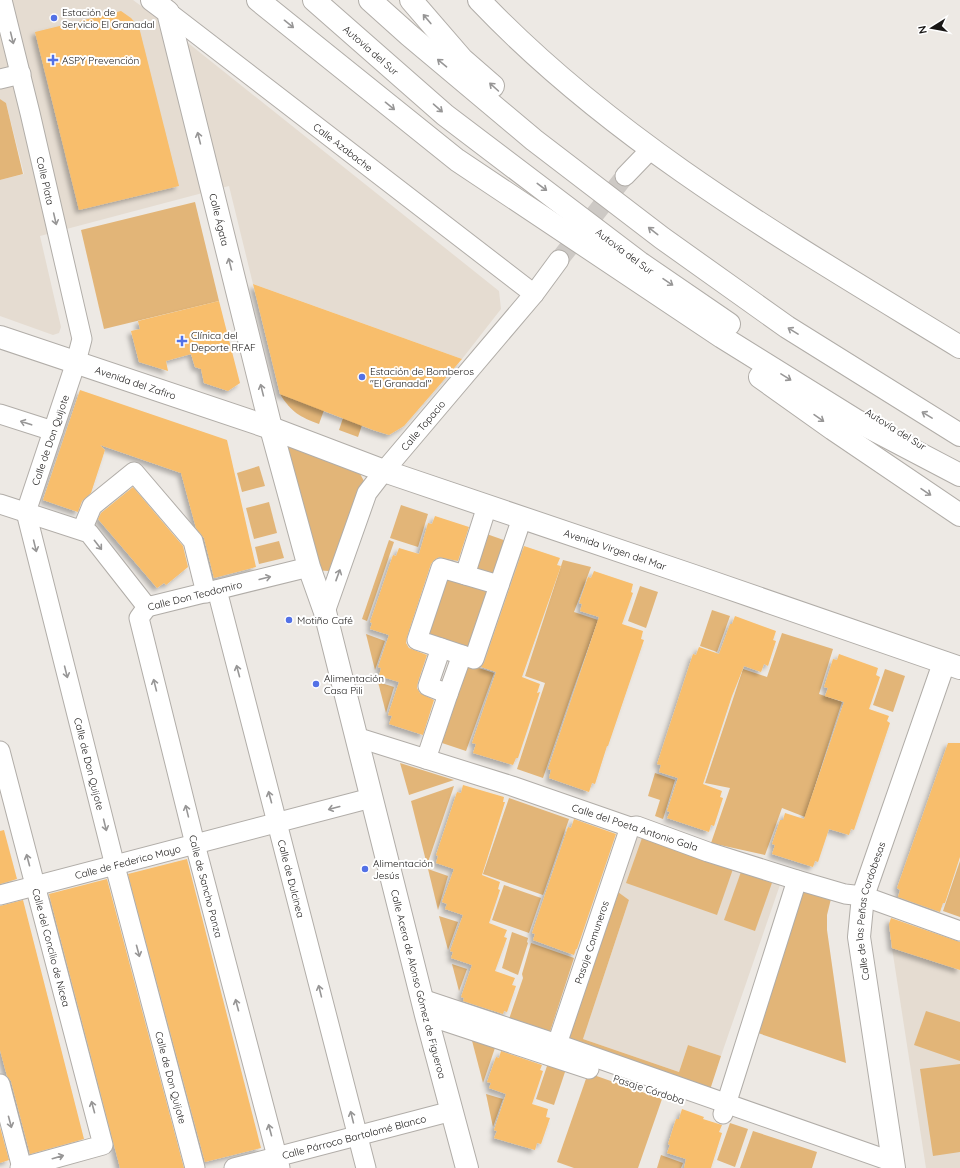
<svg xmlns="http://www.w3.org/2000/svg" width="960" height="1168" viewBox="0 0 960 1168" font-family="Quicksand,sans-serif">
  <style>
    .built { fill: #e5dcd1 }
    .green { fill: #e2b578 }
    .building { fill: #f8be6c; filter: url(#shadow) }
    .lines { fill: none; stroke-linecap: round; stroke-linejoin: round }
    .street-tunnel { stroke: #cdc9c5; stroke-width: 19; stroke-dasharray: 19 10; stroke-linecap: butt }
    .street-casing { stroke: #b1ada8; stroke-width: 21 }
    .secondary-casing { stroke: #b1ada8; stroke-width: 24 }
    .highway-casing { stroke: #b1ada8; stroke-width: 24 }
    .street { stroke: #fff; stroke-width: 19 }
    .secondary { stroke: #fff; stroke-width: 22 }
    .highway { stroke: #fff; stroke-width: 22 }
    .oneway { stroke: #979696 }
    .poi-dot { fill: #5371e6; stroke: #fff; stroke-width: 1.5 }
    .labels { text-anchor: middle; stroke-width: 4; stroke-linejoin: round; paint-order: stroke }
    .poi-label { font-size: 10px; fill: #181615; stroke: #fff; text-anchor: start }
    .street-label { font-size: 10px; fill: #181615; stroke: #fff }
  </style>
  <defs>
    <filter id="shadow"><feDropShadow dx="-3.5" dy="3.5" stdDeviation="2" flood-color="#0004"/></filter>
  </defs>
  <rect width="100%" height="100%" fill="#ede9e4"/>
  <g class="built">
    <path d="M0,0H133L148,11L499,291L501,309L462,359L253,284L229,186L40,236L61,327L59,333L53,335L0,316V180L24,174L6,103L0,99Z"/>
    <path d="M639,830L782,879L721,1056L688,1045L679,1072L583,1039L629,900L618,892Z"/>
    <path d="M892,948L960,970V1168H926Z"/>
  </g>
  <g class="green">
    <path d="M0,99L6,103L23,174L0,180Z"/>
    <path d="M195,202L219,301L104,329L81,230Z"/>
    <path d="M280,394L324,410L319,424C300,417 291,412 280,394Z"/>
    <path d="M343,418L362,425L358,437L339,430Z"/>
    <path d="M286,443L358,470L365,483L329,571L313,570Z"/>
    <path d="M259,466L265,486L242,492L237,473Z"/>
    <path d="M269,502L277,533L254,539L246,508Z"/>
    <path d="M401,505L428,514L418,547L390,538Z"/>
    <path d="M481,532L512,543L499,584L467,573Z"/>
    <path d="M389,540L394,542L367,621L362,619Z"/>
    <path d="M279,541L284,558L259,564L255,547Z"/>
    <path d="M563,560L591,567L574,612L598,620L572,693L543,778L517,769L545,683L525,676Z"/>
    <path d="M442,571L496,589L474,657L420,639Z"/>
    <path d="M640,586L658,592L646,628L628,621Z"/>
    <path d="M712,610L730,616L717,652L700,646Z"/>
    <path d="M782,633L833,649L819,694L842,702L805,817L782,808L765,855L711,843L730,788L705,783L743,669L767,677Z"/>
    <path d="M366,634L385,641L375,670Z"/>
    <path d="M461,662L494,673L466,751L436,741Z"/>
    <path d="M885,669L905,676L893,712L873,705Z"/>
    <path d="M378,682L394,687L386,713Z"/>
    <path d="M400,763L454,780L409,795Z"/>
    <path d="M655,773L675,780L663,819L655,816L660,800L648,796Z"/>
    <path d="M454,786L427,865L411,801Z"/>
    <path d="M509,798L569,819L543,895L483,874Z"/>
    <path d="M642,838L733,869L717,915L626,883Z"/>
    <path d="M960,861V917L943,911Z"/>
    <path d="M428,869L448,876L438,910Z"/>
    <path d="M742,869L773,880L755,931L724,920Z"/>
    <path d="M504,885L541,898L529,933L492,920Z"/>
    <path d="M803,885L832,895L827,915V930L846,1063L752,1031Z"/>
    <path d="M618,892L629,900L583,1039L679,1072L688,1045L721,1056L709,1093L567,1045Z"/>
    <path d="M439,916L458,922L448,950Z"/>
    <path d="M512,932L528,938L527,942L528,943L518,975L502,968Z"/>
    <path d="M531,943L574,958L548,1038L507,1025L523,978L522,974Z"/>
    <path d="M452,964L467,969L459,991Z"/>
    <path d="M926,1011L960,1022V1061L914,1045Z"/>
    <path d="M470,1033L497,1042L483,1083Z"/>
    <path d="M549,1060L567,1066L554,1105L536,1099Z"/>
    <path d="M960,1064V1152L933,1156L920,1069Z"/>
    <path d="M588,1073L662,1099L638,1168H574L557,1162Z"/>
    <path d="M486,1094L503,1099L493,1127Z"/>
    <path d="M730,1123L748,1129L735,1167L717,1160Z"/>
    <path d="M753,1131L817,1152L812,1168H740Z"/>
    <path d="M661,1155L683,1163L681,1168H657Z"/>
  </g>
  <g class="building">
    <path d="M121,11L131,18L139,27L179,186L79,210L35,32Z"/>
    <path d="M253,284L462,359L404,426L389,435L373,430L280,394Z"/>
    <path d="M219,301L240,383L228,391L204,383L201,369L195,367L191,354L166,361L168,371L139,362L131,331L140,329L138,321Z"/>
    <path d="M80,390L227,440L256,567L214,578L204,538L196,528L181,473L100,445L105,450L91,493L82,501L78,512L43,500Z"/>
    <path d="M133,487L183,546L188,567L166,585L164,583L157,588L98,519L101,513Z"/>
    <path d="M435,516L469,527L458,561L439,557L434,560L431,564L407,637L406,643L409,648L427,655L418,682L417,688L420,693L434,700L423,735L389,724L392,716L388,715L399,682L379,676L381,668L378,667L389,635L370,629L372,623L370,622L393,555L396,556L399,548L419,554L428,523L432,524Z"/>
    <path d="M524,546L560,558L557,565L561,566L522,677L540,684L537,693L540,692L518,758H516L513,765L473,753L476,744L472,743L496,672L481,667L484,663Z"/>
    <path d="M594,571L633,584L631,592L633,593L622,624L643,631L641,639L644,640L608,746H607L595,784L592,783L589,792L549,778L551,770L548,769L599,617L580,611L582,604L579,603L588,577L591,578Z"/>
    <path d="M735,616L776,631L773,640L776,641L768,666L764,664L761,672L744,666L732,696L703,784L722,791L720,797L723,798L714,826L711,825L709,832L667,818L670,812L667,811L678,778L659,772L661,765L657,764L693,654L696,655L699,647L719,654L730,624H732Z"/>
    <path d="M839,654L878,668L876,675L880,677L869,709L889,716L887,721L890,723L854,830L851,829L849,835L829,829L818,862L815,861L813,867L772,854L775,845L772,844L780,820H783L785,813L804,819L844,702L825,696L828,688L824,687L833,659L837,660Z"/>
    <path d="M948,743H960V857L945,903H943L940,912L898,897L900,890L897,888Z"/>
    <path d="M463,785L504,797L503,802H505L482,875L500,882L498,889L500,890L489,923L507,930L504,937L507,938L495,971L515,978L512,985L516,986L507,1012L504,1011L503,1014L463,1001L464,998L461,997L472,965L451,958L453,952L450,951L463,915L445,909L447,904L442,902L454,869L436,863L438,856L436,855L457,792L461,793Z"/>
    <path d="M574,819L616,834L577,949H576L574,955L533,940L535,934L532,933L568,827L571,828Z"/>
    <path d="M4,830L17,879L0,884V831Z"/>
    <path d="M187,859L261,1148L205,1162L128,874Z"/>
    <path d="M107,879L184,1168H120L49,894Z"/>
    <path d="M23,900L84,1139L30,1154L11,1081L7,1076L0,1050V906Z"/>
    <path d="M891,918L960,942V970L892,948L889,924Z"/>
    <path d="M501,1051L542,1065L540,1070L543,1071L532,1104L548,1109L546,1117L550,1118L541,1144L537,1143L535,1150L494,1138L497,1131L494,1130L506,1094L489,1088L491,1083L487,1082L496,1057L499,1058Z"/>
    <path d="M682,1109L704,1117L703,1119L722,1125L719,1132L722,1133L711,1168H684L686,1159L667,1153L670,1145L668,1144L676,1119H679Z"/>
    <path d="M0,1127L9,1160L0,1163Z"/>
  </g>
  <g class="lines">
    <path class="street-tunnel" d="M559,260L625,176"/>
    <g class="street-casing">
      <g id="street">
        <path id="s1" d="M2,0L30,113L82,339L76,362L26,512L115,866L195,1168"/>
        <path id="s2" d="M168,12L534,294"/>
        <path d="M0,79L21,74"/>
        <path d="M625,176L651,149"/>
        <path d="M0,414L53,431"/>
        <path id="s3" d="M0,504L89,533L147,607L309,567"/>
        <path d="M82,530L92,506L134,472L193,541L206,593"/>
        <path d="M465,575L499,585"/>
        <path id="s4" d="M217,590L366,1168"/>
        <path id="s5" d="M147,607L139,618L195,844L280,1168"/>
        <path id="s6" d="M325,612L367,493L384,471L534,294L559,260"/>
        <path d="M441,648L474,659L522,518"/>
        <path d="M448,694L462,655"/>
        <path d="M356,737L512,786L630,827L637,826L708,852L797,880L845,894L863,896L960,931"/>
        <path id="s7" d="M0,751L103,1145L20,1168"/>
        <path d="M426,759L448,694L428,686L441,648L417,640L441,568L465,575L487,506"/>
        <path id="s8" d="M0,895L371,798"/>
        <path d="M422,999L557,1044L893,1162"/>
        <path d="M426,1015L589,1069"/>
        <path id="s9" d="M553,1056L630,827"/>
        <path d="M0,1084L22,1168"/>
        <path d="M723,1114L797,880"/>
        <path id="s10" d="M234,1168L452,1111"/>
      </g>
    </g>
    <g class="secondary-casing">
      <g id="secondary">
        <path id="s11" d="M152,0L168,12L271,428L309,567L325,612L426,1015L467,1168"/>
        <path d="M479,0C616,144 792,244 960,347"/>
        <path id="s12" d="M0,337L271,428L384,471L694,576L960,668"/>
        <path id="s13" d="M894,1168L859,937L863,896L944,663"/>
      </g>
    </g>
    <g class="highway-casing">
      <g id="highway">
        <path d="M258,0L457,160L722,337L857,421L960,475"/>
        <path id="s14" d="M314,0L445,115L640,263L729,324"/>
        <path d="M370,0L409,35L534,140L662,238L787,327L960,435"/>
        <path d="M411,0L462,59L493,86"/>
        <path d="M760,377L833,429L960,515"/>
      </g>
    </g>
    <use href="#street" class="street"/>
    <use href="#secondary" class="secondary"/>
    <use href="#highway" class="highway"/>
  </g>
  <defs><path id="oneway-shaft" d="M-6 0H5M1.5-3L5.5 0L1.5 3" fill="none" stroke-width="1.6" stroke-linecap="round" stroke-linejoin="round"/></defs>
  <g class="oneway">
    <use href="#oneway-shaft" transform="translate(427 19) rotate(-130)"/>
    <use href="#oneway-shaft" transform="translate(289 24) rotate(39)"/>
    <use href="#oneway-shaft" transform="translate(12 38) rotate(76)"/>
    <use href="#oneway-shaft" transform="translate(442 63) rotate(-140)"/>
    <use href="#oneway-shaft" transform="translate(494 87) rotate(-138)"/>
    <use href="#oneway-shaft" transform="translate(390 106) rotate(39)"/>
    <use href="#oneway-shaft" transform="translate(438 108) rotate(41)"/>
    <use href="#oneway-shaft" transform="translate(199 138) rotate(-104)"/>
    <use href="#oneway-shaft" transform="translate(542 187) rotate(37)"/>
    <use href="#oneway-shaft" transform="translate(55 219) rotate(77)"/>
    <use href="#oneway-shaft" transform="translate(653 231) rotate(-142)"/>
    <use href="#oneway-shaft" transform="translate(230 264) rotate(-104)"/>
    <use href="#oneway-shaft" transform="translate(668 282) rotate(34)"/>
    <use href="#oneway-shaft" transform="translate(793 331) rotate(-148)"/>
    <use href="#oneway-shaft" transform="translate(786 377) rotate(32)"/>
    <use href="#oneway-shaft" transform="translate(262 390) rotate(-104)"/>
    <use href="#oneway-shaft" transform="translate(927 415) rotate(-149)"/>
    <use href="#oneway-shaft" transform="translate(819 418) rotate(35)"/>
    <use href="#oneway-shaft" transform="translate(26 423) rotate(-162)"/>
    <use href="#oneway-shaft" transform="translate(926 492) rotate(34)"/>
    <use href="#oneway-shaft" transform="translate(98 545) rotate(52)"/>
    <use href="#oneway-shaft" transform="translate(35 546) rotate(76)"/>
    <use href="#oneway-shaft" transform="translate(338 575) rotate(-70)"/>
    <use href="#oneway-shaft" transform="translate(265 578) rotate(-14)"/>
    <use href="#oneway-shaft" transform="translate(238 671) rotate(-105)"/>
    <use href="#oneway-shaft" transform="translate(66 672) rotate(76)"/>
    <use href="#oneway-shaft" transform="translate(155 685) rotate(-104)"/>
    <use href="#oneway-shaft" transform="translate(270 797) rotate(-105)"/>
    <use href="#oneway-shaft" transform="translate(334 808) rotate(165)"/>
    <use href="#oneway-shaft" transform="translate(187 811) rotate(-104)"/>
    <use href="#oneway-shaft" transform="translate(105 825) rotate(76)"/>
    <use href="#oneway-shaft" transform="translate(28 860) rotate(-105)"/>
    <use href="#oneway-shaft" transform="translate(138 951) rotate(75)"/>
    <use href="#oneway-shaft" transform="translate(320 991) rotate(-104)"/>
    <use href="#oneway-shaft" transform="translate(237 1005) rotate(-105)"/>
    <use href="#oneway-shaft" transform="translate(93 1107) rotate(-105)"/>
    <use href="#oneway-shaft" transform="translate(352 1117) rotate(-104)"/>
    <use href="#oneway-shaft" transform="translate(10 1122) rotate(75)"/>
    <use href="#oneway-shaft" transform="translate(270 1130) rotate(-105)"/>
    <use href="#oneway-shaft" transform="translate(58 1157) rotate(-16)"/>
  </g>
  <g class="poi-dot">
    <circle cx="54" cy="18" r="4"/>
    <path d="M51 54h4v4h4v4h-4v4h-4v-4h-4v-4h4z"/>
    <path d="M180 335h4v4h4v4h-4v4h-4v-4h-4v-4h4z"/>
    <circle cx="362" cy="377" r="4"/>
    <circle cx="289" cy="620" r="4"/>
    <circle cx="316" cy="684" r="4"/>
    <circle cx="365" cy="869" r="4"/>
  </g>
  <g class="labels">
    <g class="poi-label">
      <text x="62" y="16">Estación de<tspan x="62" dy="12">Servicio El Granadal</tspan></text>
      <text x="62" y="64">ASPY Prevención</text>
      <text x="191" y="339">Clínica del<tspan x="191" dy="12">Deporte RFAF</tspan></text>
      <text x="370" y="375">Estación de Bomberos<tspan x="370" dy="12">"El Granadal"</tspan></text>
      <text x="297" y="624">Motiño Café</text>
      <text x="324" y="682">Alimentación<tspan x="324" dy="12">Casa Pili</tspan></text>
      <text x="373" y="867">Alimentación<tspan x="373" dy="12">Jesús</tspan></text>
    </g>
    <g class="street-label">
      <text dy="4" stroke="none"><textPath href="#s14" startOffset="76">Autovía del Sur</textPath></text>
      <text dy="4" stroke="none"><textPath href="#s2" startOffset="221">Calle Azabache</textPath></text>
      <text dy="4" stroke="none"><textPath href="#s1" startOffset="186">Calle Plata</textPath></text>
      <text dy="4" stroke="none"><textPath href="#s11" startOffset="234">Calle Ágata</textPath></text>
      <text dy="4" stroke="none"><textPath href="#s14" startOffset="400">Autovía del Sur</textPath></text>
      <text dy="4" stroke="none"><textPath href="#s12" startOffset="143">Avenida del Zafiro</textPath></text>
      <text dy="4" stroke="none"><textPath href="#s6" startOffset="214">Calle Topacio</textPath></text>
      <text transform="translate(896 429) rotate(32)" y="4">Autovía del Sur</text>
      <text transform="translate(50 440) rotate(-71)" y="4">Calle de Don Quijote</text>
      <text dy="4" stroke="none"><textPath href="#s12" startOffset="651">Avenida Virgen del Mar</textPath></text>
      <text dy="4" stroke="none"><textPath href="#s3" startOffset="237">Calle Don Teodomiro</textPath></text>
      <text dy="4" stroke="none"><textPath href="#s1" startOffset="790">Calle de Don Quijote</textPath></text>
      <text transform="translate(635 827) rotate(18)" y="4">Calle del Poeta Antonio Gala</text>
      <text dy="4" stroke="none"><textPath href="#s8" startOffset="132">Calle de Federico Mayo</textPath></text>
      <text dy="4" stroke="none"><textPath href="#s4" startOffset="298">Calle de Dulcinea</textPath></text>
      <text dy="4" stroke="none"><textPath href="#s5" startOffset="290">Calle de Sancho Panza</textPath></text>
      <text dy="4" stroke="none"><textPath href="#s13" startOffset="261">Calle de las Peñas Cordobesas</textPath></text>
      <text dy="4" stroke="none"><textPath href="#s9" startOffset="120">Pasaje Comuneros</textPath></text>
      <text dy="4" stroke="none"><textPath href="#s7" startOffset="203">Calle del Concilio de Nicea</textPath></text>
      <text dy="4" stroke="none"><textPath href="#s11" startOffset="1024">Calle Acera de Alonso Gómez de Figueroa</textPath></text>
      <text dy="4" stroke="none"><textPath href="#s1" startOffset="1114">Calle de Don Quijote</textPath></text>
      <text transform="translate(649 1089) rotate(18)" y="4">Pasaje Córdoba</text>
      <text dy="4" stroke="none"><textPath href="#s10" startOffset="124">Calle Párroco Bartolomé Blanco</textPath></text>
    </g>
  </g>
  <g transform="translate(932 28) rotate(259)" stroke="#ffffff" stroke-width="3" paint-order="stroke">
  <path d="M0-3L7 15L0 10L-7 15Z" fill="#181615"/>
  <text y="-6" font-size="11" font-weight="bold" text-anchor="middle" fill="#181615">N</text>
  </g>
</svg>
